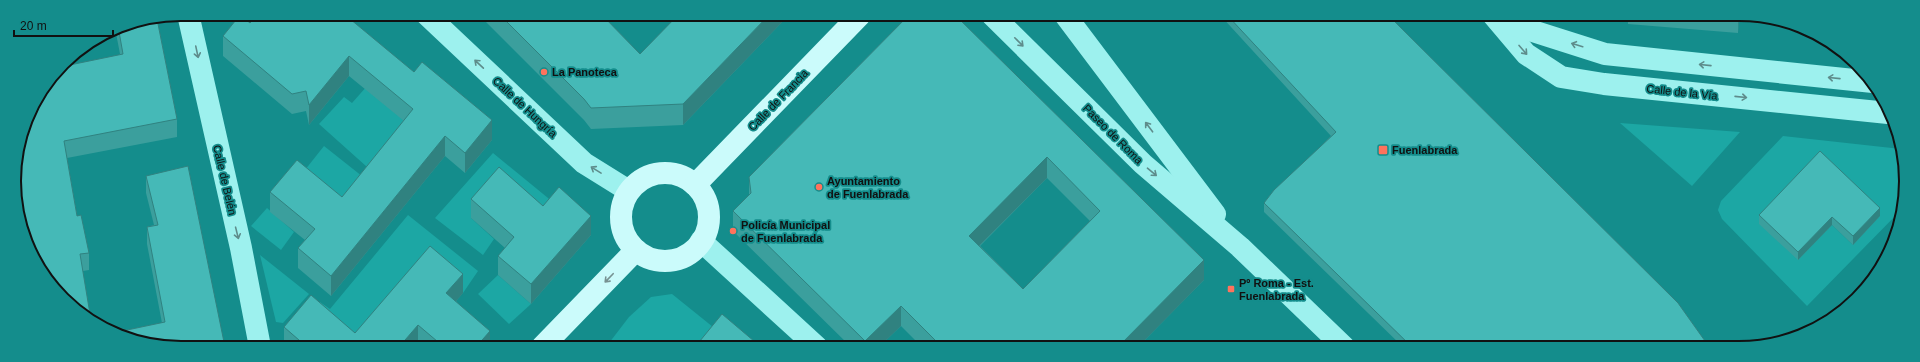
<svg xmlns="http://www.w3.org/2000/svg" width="1920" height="362" viewBox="0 0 1920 362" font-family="Arial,sans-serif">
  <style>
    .green { fill: #1ca7a4; fill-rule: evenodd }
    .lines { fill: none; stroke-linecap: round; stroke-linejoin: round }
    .minor { stroke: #9df1ee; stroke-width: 22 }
    .tertiary { stroke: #9df1ee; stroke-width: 22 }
    .secondary { stroke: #cbfbfb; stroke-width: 22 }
    .wall { fill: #3b9f9d; fill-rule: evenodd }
    .shaded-wall { fill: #308280 }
    .building { fill: #45b9b7; stroke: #308280; fill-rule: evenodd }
    .oneway { stroke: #5e8c8b }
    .oneway2 { stroke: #779292 }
    .poi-dot { fill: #ff735d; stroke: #148d8c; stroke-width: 1.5 }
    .labels { text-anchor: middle; stroke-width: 3.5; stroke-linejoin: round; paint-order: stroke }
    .poi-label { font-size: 11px; font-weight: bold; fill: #111; stroke: #148d8c; text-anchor: start }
    .street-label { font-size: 11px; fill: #111; stroke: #148d8c }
    .rim { fill: none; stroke: #111; stroke-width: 2 }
  </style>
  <rect width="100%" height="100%" fill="#148d8c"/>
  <g class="green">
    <path d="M383,68L414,129L376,175L319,124L344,97L352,103Z"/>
    <path d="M1620,123L1740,132L1692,186Z"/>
    <path d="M1783,136L1901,149L1905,203L1903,208L1807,306L1722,219L1718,210L1721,201ZM1841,180L1853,245L1832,225Z"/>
    <path d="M324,146L401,207L342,217L297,180Z"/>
    <path d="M493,153L559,207L471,218L494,239L483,255L435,218Z"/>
    <path d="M267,208L294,232L281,250L251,226Z"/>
    <path d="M408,215L478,271L463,293L430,266L361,347L311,315L320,302L330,309Z"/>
    <path d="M260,255L309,294L283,323L276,322Z"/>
    <path d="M498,275L531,304L509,324L478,294Z"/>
    <path d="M672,294L713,327L697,347H606L629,317L651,297Z"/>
  </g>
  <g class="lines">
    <g class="minor">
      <path d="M188,14L241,248L260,347"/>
      <path d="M426,14L584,163L629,191"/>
      <path d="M1493,15L1526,54L1561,77L1604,84L1888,113"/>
      <path d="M1498,20L1605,54L1873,82"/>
      <path d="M701,241L817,347"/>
    </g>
    <g class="tertiary">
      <path d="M992,15L1143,164L1240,247L1344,347"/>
      <path d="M1065,15L1215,214"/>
    </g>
    <g class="secondary">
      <circle cx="665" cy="217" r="44"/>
      <path d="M695,185L860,15"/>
      <path d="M542,347L636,250"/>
    </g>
  </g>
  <g class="wall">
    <path d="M344,14L492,140L465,173L445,156L331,296L298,268V248L305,240L270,212V192L342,197L404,121L349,76L309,125L306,111L292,114L223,56V36L250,23Z"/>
    <path d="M478,14H601L640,54L789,15L683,125L591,129L584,120Z"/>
    <path d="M909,15L1204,280L1138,347H922L901,326L879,347H851L733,231V211L749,195V177ZM1047,178L1090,221L1023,289L980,246Z"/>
    <path d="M1220,15H1388L1710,348L1403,347L1264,212V203L1331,136Z"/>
    <path d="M1628,15H1749V16H1739L1738,33L1628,24Z"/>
    <path d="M157,19L177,119V137L67,158L77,216L89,253V270L83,271L14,170L120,54L115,28L117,27Z"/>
    <path d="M146,176L225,347L127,330L162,323L147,244V227L154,225L146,193Z"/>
    <path d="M471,199L543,206L591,235L531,304L498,275V256L505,248L471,218Z"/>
    <path d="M1759,215L1880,216L1853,245L1832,225L1798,260L1759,224Z"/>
    <path d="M463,293L456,301L490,347H420L418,344L416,347H284V327L355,333Z"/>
  </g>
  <g class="shaded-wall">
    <path d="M769,15H789L683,125V104Z"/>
    <path d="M1738,15H1739L1738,33Z"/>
    <path d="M349,56V76L309,125V105Z"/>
    <path d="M492,120V140L465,173V153Z"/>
    <path d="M445,136V156L331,296V276Z"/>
    <path d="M1047,157V178L969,256V236Z"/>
    <path d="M1880,208V216L1853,245V236Z"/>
    <path d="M591,216V235L531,304V284Z"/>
    <path d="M1832,217V225L1798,260V252Z"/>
    <path d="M1204,260V280L1138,347H1118Z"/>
    <path d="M463,274V293L446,313V293Z"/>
    <path d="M901,306V326L879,347H865V341Z"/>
    <path d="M418,325V344L416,347H399Z"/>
    <path d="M490,331V347H476Z"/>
  </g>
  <g class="building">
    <path d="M258,14H344L414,72L422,62L492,120L465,153L445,136L331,276L298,248L315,229L270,192L297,160L342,197L413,109L349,56L309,105L306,91L292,94L223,36L240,15L250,23Z"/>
    <path d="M499,14H601L640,54L679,14L769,15L683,104L591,108L584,99Z"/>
    <path d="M909,15H955L1204,260L1118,347H942L901,306L865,341L733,211L751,193L749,177ZM1047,157L1100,211L1023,289L969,236Z"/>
    <path d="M1227,15H1388L1678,303L1710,348L1412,347L1264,203L1274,190L1336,132Z"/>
    <path d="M157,19L177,119L64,141L77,216L81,215L89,253L80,254L91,320L55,291L23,234L14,170L31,107L60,67L123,54L118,26Z"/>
    <path d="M1820,151L1880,208L1853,236L1832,217L1798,252L1759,215Z"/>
    <path d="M188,166L225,347H159L110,330H127L165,322L147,227L158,225L146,176Z"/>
    <path d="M499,167L543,206L559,187L591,216L531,284L498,256L514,237L471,199Z"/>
    <path d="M430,246L463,274L446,293L490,331L476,347H444L418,325L399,347H307L284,327L311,295L355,333Z"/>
    <path d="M722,314L761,347H695Z"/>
  </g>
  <defs><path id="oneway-shaft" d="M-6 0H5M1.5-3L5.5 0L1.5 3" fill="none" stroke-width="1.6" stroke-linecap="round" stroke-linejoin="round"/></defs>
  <g class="oneway">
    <use href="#oneway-shaft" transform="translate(1019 42) rotate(45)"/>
    <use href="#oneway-shaft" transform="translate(1577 45) rotate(-163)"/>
    <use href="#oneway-shaft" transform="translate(1523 50) rotate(49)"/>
    <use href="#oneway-shaft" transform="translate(197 52) rotate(78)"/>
    <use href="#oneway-shaft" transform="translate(479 64) rotate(-137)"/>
    <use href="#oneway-shaft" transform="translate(1705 65) rotate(-174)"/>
    <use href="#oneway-shaft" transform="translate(1834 78) rotate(-174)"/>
    <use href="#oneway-shaft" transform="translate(1741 97) rotate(6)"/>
    <use href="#oneway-shaft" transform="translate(1149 127) rotate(-127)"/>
    <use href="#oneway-shaft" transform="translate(596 170) rotate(-148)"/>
    <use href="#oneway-shaft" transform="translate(1152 172) rotate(40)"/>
    <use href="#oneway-shaft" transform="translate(237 233) rotate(76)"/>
  </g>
  <use class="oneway2" href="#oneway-shaft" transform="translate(609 278) rotate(134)"/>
  <g class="poi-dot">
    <circle cx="544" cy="72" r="4"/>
    <rect x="1378" y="145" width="10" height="10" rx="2"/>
    <circle cx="819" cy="187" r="4"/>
    <circle cx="733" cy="231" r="4"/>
    <rect x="1227" y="285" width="8" height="8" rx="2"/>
  </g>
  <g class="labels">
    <g class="poi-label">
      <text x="552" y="76">La Panoteca</text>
      <text x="1392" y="154">Fuenlabrada</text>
      <text x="827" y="185">Ayuntamiento<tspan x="827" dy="13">de Fuenlabrada</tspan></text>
      <text x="741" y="229">Policía Municipal<tspan x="741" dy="13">de Fuenlabrada</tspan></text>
      <text x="1239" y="287">Pº Roma - Est.<tspan x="1239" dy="13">Fuenlabrada</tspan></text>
    </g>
    <g class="street-label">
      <text transform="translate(1682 92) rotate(6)" y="4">Calle de la Vía</text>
      <text transform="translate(778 100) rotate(-46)" y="4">Calle de Francia</text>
      <text transform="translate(525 107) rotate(43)" y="4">Calle de Hungría</text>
      <text transform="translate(1113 134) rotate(45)" y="4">Paseo de Roma</text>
      <text transform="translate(225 180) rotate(77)" y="4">Calle de Belén</text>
    </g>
  </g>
  <path d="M0 0H1920V362H0ZM181 21H1739A160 160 0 0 1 1899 181V181A160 160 0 0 1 1739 341H181A160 160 0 0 1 21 181V181A160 160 0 0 1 181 21Z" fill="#148d8c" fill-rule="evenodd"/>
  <path class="rim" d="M181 21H1739A160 160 0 0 1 1899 181V181A160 160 0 0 1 1739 341H181A160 160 0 0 1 21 181V181A160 160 0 0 1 181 21Z"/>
  <path d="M14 30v6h99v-6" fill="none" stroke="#111111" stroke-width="2"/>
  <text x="20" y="30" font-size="12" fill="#111111" stroke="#148d8c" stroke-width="3" paint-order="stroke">20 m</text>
</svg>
